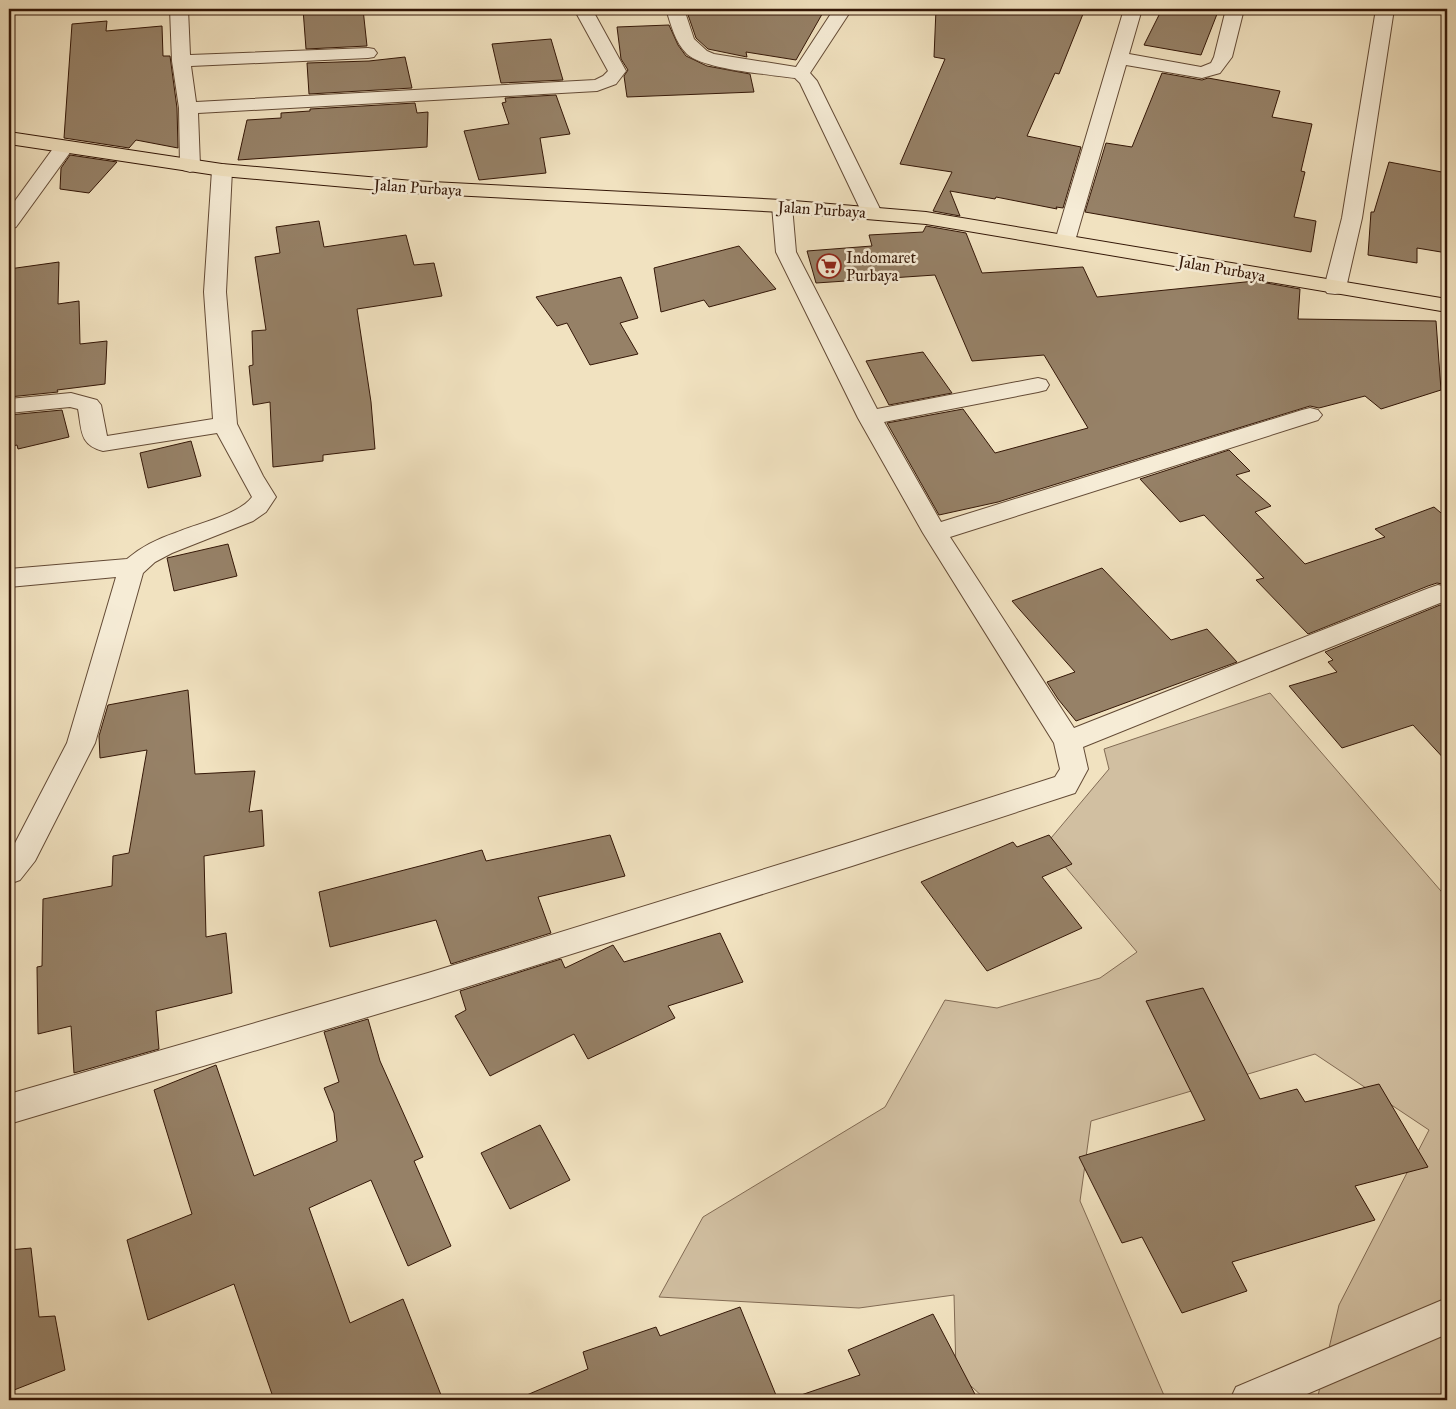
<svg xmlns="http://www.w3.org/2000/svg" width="1456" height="1409" viewBox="0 0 1456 1409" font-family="'IM FELL Great Primer',serif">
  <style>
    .green { fill: #d1bfa1; stroke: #826b54 }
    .building { fill: #968167; stroke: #341707 }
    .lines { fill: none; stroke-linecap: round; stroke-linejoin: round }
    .minor-casing { stroke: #634a35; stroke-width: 2 }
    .major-casing { stroke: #341707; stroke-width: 2 }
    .minor { fill: #f6ecd6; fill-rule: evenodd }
    .major { fill: #f1e2c0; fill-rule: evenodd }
    .labels { text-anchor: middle; stroke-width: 5; stroke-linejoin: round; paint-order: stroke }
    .far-street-label { font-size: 16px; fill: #341707; stroke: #f6ecd6 }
    .far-poi-label { font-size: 16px; fill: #341707; stroke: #f6ecd6; text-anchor: start }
  </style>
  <rect width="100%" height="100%" fill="#f1e2c0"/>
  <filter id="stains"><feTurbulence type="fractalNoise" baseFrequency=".004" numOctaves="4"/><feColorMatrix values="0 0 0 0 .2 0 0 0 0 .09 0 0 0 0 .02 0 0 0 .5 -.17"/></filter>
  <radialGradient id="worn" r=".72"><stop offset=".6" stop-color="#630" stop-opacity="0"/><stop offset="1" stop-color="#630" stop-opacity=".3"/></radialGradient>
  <path class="green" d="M1270,693L1447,898V1400H1317L1339,1305L1429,1130L1315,1054L1091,1121L1080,1201L1166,1400H986L956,1372L954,1295L859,1308L659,1297L703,1217L885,1107L945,1000L997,1008L1100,978L1137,952L1046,844L1109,769L1104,749Z"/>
  <g class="building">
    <path d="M303,9H363L367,46L306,49Z"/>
    <path d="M686,9H825L796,60L746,52L747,57L708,49L696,38Z"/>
    <path d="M936,9H1085L1059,74L1055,73L1027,136L1081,147L1063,208L1056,207L1057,209L996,197L995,199L950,191L960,216L933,211L952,172L900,164L945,59L934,57Z"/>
    <path d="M1162,9H1219L1201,55L1144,45Z"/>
    <path d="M107,21L106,31L162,26L163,56H170L177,108L178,148L136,140L129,148L64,138L72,24Z"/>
    <path d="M669,25L678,45L686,56L707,66L750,74L754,92L627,97L624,76L628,70L621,59L617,27Z"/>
    <path d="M551,39L563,80L501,83L492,44Z"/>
    <path d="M405,57L412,88L309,94L307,63L369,61Z"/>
    <path d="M1162,73L1202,80L1208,78L1280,91L1272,117L1312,124L1301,171L1305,172L1294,217L1316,221L1311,252L1085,212L1106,143L1132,147Z"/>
    <path d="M556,95L570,134L540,138L546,173L479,180L464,131L509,124L502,103L506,102L505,98Z"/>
    <path d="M415,103L417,113L428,112L427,147L238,160L247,120L281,118V113L310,111V109Z"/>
    <path d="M70,155L117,162L89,193L60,189L61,168Z"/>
    <path d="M1389,162L1447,173V253L1417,248V263L1368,255L1371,212H1374Z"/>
    <path d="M319,221L324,247L406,235L414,265L434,263L442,296L357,309L371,402L375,449L323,455V461L273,467L270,402L253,405L249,366L253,365L252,331L266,330L255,257L280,253L276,227Z"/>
    <path d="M926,226L966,233L982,273L1083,267L1097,297L1255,281L1300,289L1298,319L1436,321L1441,390L1381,409L1365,396L1319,408L1310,406L998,502L939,515L887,423L963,409L995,453L1088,428L1044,355L972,361L935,275L816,283L807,251L872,246L869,235L923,232Z"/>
    <path d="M739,246L776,289L709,307L704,300L661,312L654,268Z"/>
    <path d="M59,262L58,304L79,301L80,344L107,341L105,384L57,390L58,392L9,397V269Z"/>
    <path d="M621,277L638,318L620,323L638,354L590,365L567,323L557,326L536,297Z"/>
    <path d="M923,352L952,393L889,405L866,361Z"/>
    <path d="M62,410L69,437L18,449L17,445L9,447V415Z"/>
    <path d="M191,441L201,476L148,488L140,453Z"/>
    <path d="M1229,450L1250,471L1236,475L1271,506L1255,512L1305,564L1385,537L1375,529L1434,507L1447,518V585L1437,583L1428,586L1308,634L1256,580L1264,578L1204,515L1180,522L1140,479Z"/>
    <path d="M228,544L237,576L174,591L167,558Z"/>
    <path d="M1102,568L1171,640L1207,629L1237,662L1076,721L1058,699L1047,682L1075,672L1012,601Z"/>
    <path d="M1440,605L1447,607V762L1413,725L1342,748L1289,686L1337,672L1328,662L1333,660L1325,652Z"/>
    <path d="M188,690L195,774L255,771L249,812L262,810L264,846L204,856L206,937L226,933L232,993L156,1011L159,1049L74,1073L71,1026L38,1034L37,967L42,966L43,899L112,886L113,856L129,853L147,750L100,758L99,736L108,705Z"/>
    <path d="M610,835L625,876L538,897L551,933L451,964L436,920L330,947L319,892L482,850L486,861Z"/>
    <path d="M1049,835L1072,864L1042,877L1082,928L987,971L921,882L1013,842L1017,847Z"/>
    <path d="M720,933L743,982L668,1006L675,1018L588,1059L574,1034L490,1076L455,1016L466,1010L460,991L561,959L565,968L613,945L624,962Z"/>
    <path d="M1203,988L1260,1099L1297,1089L1305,1102L1379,1084L1428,1167L1355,1186L1375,1220L1232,1262L1247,1291L1182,1313L1142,1237L1122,1243L1079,1157L1205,1120L1146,1001Z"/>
    <path d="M368,1019L380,1061L423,1157L414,1161L451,1246L408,1266L371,1180L309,1208L350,1323L403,1299L443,1400H274L234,1284L148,1320L127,1240L192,1214L154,1090L216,1065L254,1176L337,1141L334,1113L324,1088L339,1082L324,1032Z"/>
    <path d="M540,1125L570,1180L510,1209L481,1153Z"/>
    <path d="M31,1248L39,1317L55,1316L65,1370L9,1392V1250Z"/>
    <path d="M740,1307L778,1400H515L588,1369L583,1352L656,1327L660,1336Z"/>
    <path d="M933,1314L978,1400H802L801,1395L860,1375L848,1350Z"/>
  </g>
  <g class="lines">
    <g class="minor-casing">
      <g id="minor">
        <path d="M170,9H188L190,55L368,48L374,49L377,53L374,57L368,58L191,66L196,102L595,80L603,76L608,71L574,9H592L626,71L616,84L597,91L198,113L200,166L197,170L190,172L183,170L180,166L179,108L172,61Z"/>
        <path d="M666,9H684L694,39L707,51L714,54L796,67L834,9H852L810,73L817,81L882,213L879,217L872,219L865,217L862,213L800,83L795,78C769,74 705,70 687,54C675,42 671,25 666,9Z"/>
        <path d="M1124,9H1142L1129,54L1201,67L1211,63L1214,57L1226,9H1244L1232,57L1220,73L1202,78L1126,65L1075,241L1072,245L1065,247L1058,245L1055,241Z"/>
        <path d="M1376,9H1394L1362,218L1346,288L1343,293L1335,294L1327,293L1324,288L1342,218Z"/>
        <path d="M64,141L71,143L74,147L16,227L9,229V209L57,143Z"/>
        <path d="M222,164L229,166L232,170L226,292L237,424L263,476L276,497L266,512L253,521L172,553L155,562L143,573L95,743L35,861L20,880L9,884V851L14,845L67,743L116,577L9,587V569L127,559C141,547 157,539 175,533C195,524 239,515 252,497L217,433L103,451C79,445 82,430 78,409L70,407L9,413V399L71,393L97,400L101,405L107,436L213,419L204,292L212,170L215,166Z"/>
        <path d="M782,200L789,202L792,206L796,252L877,409L1038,378L1046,380L1049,385L1046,390L1038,392L884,422L941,522L1302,410L1310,408L1318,410L1322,415L1318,420L950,537L1074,728L1429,588L1438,585L1447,587V605L1440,603L1083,747L1088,769L1075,793L852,866L428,999L9,1124V1094L428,973L852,842L1055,777L1060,769L1054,743L923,533L858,418L776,252L772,206L775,202Z"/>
        <path d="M1447,1298V1334L1293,1400H1230L1236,1387Z"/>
      </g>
    </g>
    <g class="major-casing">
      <path id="major" d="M9,132L222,164L413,181L782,200L926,212L1447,299V312L926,224L782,212L413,193L222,176L9,144Z"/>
    </g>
    <use href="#minor" class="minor"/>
    <use href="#major" class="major"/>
  </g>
  <defs>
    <g id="supermarket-ring" transform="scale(1.25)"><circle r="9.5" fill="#f6ecd6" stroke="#8f2418" stroke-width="1.5"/><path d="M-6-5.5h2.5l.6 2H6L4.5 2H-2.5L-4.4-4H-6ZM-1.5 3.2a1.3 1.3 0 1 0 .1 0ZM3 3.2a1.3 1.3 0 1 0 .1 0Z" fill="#8f2418"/></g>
  </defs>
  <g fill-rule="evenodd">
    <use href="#supermarket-ring" x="829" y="266"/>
  </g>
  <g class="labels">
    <g class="far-street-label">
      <text transform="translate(418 187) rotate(4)" y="6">Jalan Purbaya</text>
      <text transform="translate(822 209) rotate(4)" y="6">Jalan Purbaya</text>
      <text transform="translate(1222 268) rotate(10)" y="6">Jalan Purbaya</text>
    </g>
    <g class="far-poi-label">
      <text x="846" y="263">Indomaret<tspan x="846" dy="18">Purbaya</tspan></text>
    </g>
  </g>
  <rect width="1456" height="1409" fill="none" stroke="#f1e2c0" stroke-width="30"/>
  <rect x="10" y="10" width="1436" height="1389" fill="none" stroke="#341707" stroke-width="2.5"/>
  <rect x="15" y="15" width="1426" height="1379" fill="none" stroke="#341707"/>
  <rect width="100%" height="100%" filter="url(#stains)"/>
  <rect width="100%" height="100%" fill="url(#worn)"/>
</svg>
